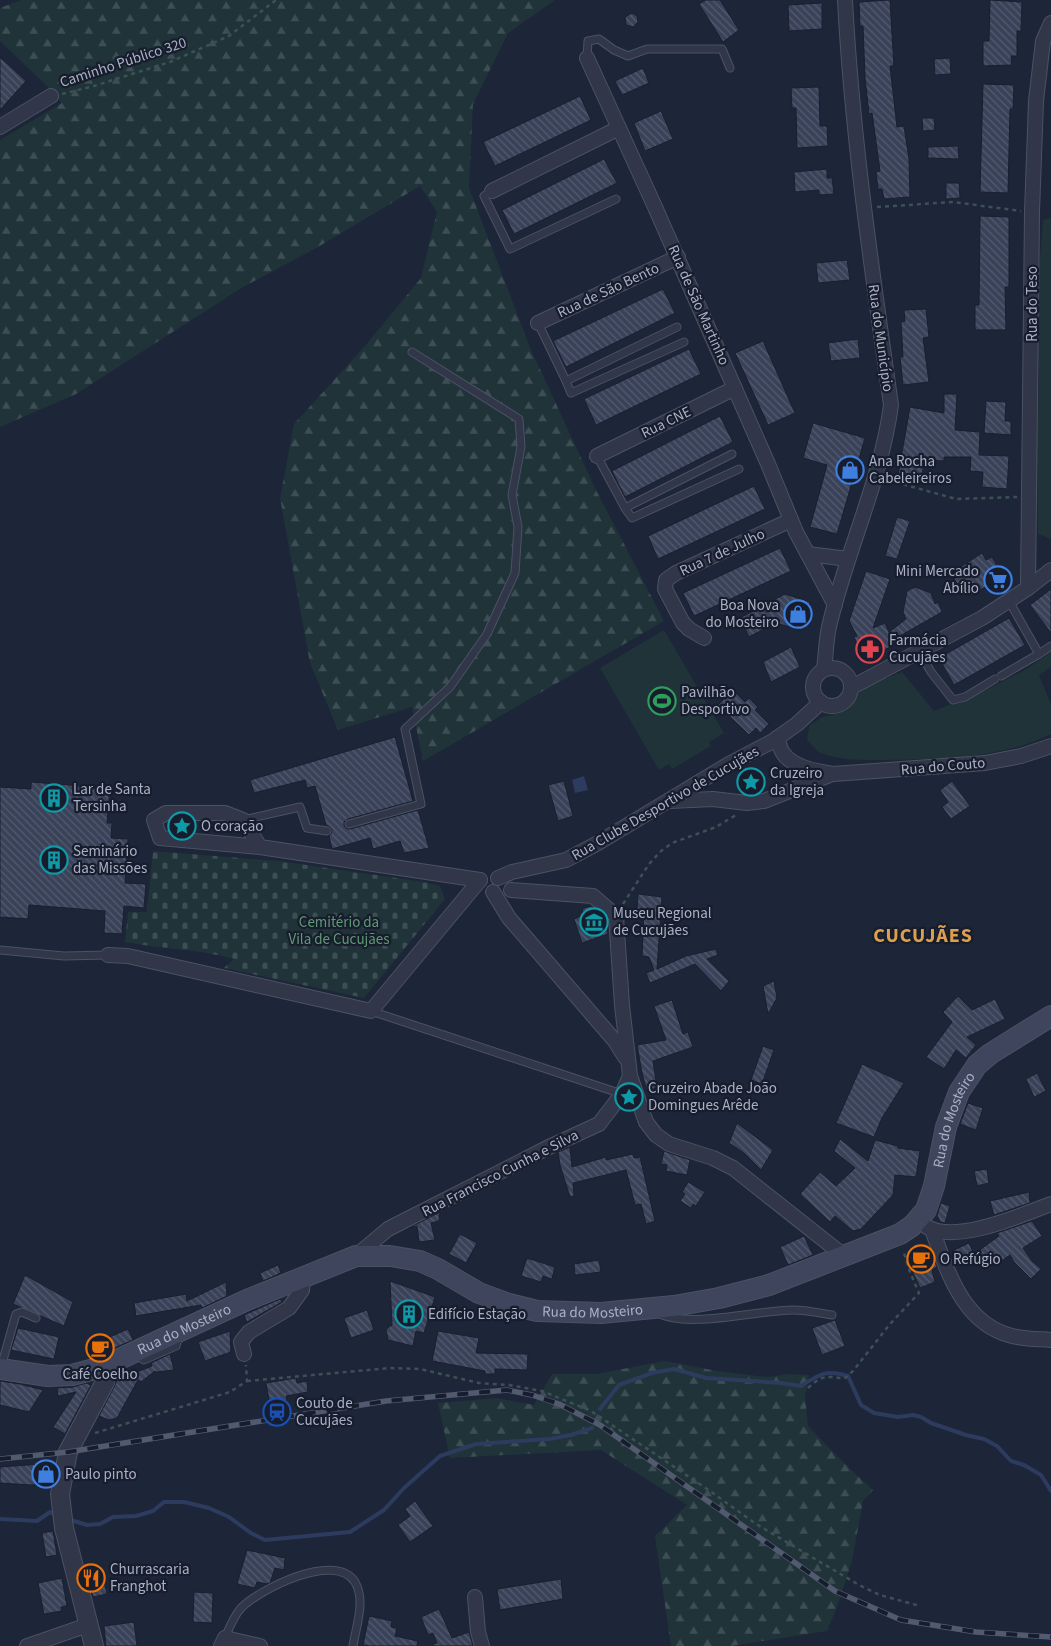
<svg xmlns="http://www.w3.org/2000/svg" width="1051" height="1646" viewBox="0 0 1051 1646" font-family="'Source Sans 3',sans-serif">
  <style>
    .green { fill: #1f3339 }
    .forest { fill: url(#forest-firs) }
    .cemetery { fill: url(#cemetery-stones) }
    .water { fill: #2d3b5f }
    .lines { fill: none; stroke-linecap: round; stroke-linejoin: round }
    .stream { stroke: #2d3b5f; stroke-width: 4 }
    .building { fill: url(#building-back-hatch); stroke: #191f2e }
    .service-casing { stroke: #4b5264; stroke-width: 9 }
    .minor-casing { stroke: #4b5264; stroke-width: 16 }
    .tertiary-casing { stroke: #4b5264; stroke-width: 20 }
    .secondary-casing { stroke: #4b5264; stroke-width: 22 }
    .path { stroke: #3d5056; stroke-width: 2.5; stroke-dasharray: 4 4; stroke-linecap: butt }
    .service { stroke: #313748; stroke-width: 7 }
    .minor { stroke: #313748; stroke-width: 14 }
    .tertiary { stroke: #313748; stroke-width: 18 }
    .secondary { stroke: #3e455c; stroke-width: 20 }
    .rail-casing { stroke: #525a70; stroke-width: 5.5 }
    .rail { stroke: #171d2c; stroke-width: 4; stroke-dasharray: 11; stroke-linecap: butt }
    .labels { text-anchor: middle; stroke-width: 4.5; stroke-linejoin: round; paint-order: stroke }
    .street-label { font-size: 15px; fill: #aab1c6; stroke: #171d2c }
    .poi-label { font-size: 15px; fill: #aab1c6; stroke: #171d2c; text-anchor: start }
    .park-label { font-size: 15px; fill: #609874; stroke: #171d2c }
    .district-label { font-size: 20px; font-weight: bold; letter-spacing: 1px; fill: #dd9f4e; stroke: #171d2c }
  </style>
  <defs>
    <pattern id="forest-firs" width="22" height="20" patternUnits="userSpaceOnUse" patternTransform="scale(1.25)"><rect width="22" height="20" fill="#1f3339"/><path d="M5 1l3.5 6h-7zM16 11l3.5 6h-7z" fill="#3d4e54"/></pattern>
    <pattern id="cemetery-stones" width="16" height="16" patternUnits="userSpaceOnUse" patternTransform="scale(1.25)"><rect width="16" height="16" fill="#1f3339"/><path d="M2 7V4a2 2 0 0 1 4 0v3zM10 15v-3a2 2 0 0 1 4 0v3z" fill="#3d4e54"/></pattern>
    <pattern id="building-back-hatch" width="6" height="6" patternUnits="userSpaceOnUse" patternTransform="scale(1.25)"><rect width="6" height="6" fill="#394259"/><path d="M-1 5l2 2M0 0l6 6M5-1l2 2" fill="none" stroke="#535b6f"/></pattern>
  </defs>
  <rect width="100%" height="100%" fill="#1d2538"/>
  <g class="green">
    <path d="M1051,218V539L1038,534L1037,453L1039,377L1037,295L1043,220Z"/>
    <path d="M664,630L724,733L709,742L711,746L672,769L669,764L659,770L600,668Z"/>
    <path d="M1051,652V667L1039,675L1051,704V734C999,759 942,759 885,760C864,760 841,761 821,753C816,751 811,744 807,740L809,726L822,717L840,713L866,686L902,672L934,711L984,691L1025,670Z"/>
  </g>
  <g class="forest">
    <path d="M21,0H555L508,33L473,104L469,188L531,350L595,488L664,621L423,761L412,707L338,730L310,663L280,498L294,424L365,346L421,278L437,212L420,186L318,247L243,287L76,394L0,427V140L62,103L50,89L0,41V8Z"/>
    <path d="M665,1361L717,1371L767,1377L789,1374L809,1375L805,1396L808,1426L846,1465L873,1490L863,1501L852,1561L837,1607L827,1631L731,1646H671L655,1536L687,1505L601,1450L450,1458L438,1403L496,1398L534,1405L552,1374H596Z"/>
  </g>
  <path class="cemetery" d="M153,851L279,861L424,882L440,886L445,899L364,998L224,968L234,959C199,949 161,949 125,942L128,912H147Z"/>
  <path class="water" d="M584,776L588,790L575,793L572,780Z"/>
  <g class="lines">
    <g class="stream">
      <path d="M600,1409L619,1385L652,1373L674,1369L706,1378L781,1383L801,1386C820,1374 826,1369 848,1376L861,1405L874,1413L898,1417L913,1415L921,1417L931,1423L966,1435L984,1439L997,1446L1011,1461L1024,1465L1041,1475L1051,1491"/>
      <path d="M0,1519L37,1521L50,1512L58,1516"/>
      <path d="M67,1519L87,1525L100,1524L113,1517L136,1516L153,1511L164,1502H184L209,1508L229,1517L251,1533L265,1540L350,1532L384,1510L404,1488L440,1456L476,1444L550,1439L571,1435L592,1428"/>
    </g>
  </g>
  <g class="building">
    <path d="M706,0H720L739,30L723,42L699,4Z"/>
    <path d="M890,0L894,66H890L897,127L904,126L909,159L910,197L884,199L882,189H878L876,172L880,171L872,113L869,114L865,78L863,26H860L859,2Z"/>
    <path d="M990,0L1022,2L1021,31H1017V56H1011L1012,65L983,66V41H989Z"/>
    <path d="M822,3V29L789,31L788,5Z"/>
    <path d="M632,13L637,16L638,22L633,27L626,25L625,17Z"/>
    <path d="M0,57L26,81L0,110Z"/>
    <path d="M950,58L951,74L935,75L934,59Z"/>
    <path d="M643,68L649,83L622,95L615,81Z"/>
    <path d="M983,84L1014,85L1013,109H1010L1008,193L980,192Z"/>
    <path d="M819,87L820,126H827L828,146L797,148L796,108H792L791,88Z"/>
    <path d="M580,96L591,120L495,166L483,142Z"/>
    <path d="M661,111L673,139L645,151L634,123Z"/>
    <path d="M922,118H934L935,130L923,131Z"/>
    <path d="M958,146L959,159L928,158V147Z"/>
    <path d="M604,159L617,183L514,234L502,210Z"/>
    <path d="M827,169V178H832L834,194L819,195V190L795,192L794,172Z"/>
    <path d="M946,183H959L960,198L946,199Z"/>
    <path d="M980,216L1009,217V287H1005L1006,330H975V305H979Z"/>
    <path d="M847,260L850,280L818,283L816,263Z"/>
    <path d="M663,289L675,313L566,367L553,341Z"/>
    <path d="M926,309L929,337L923,338L929,382L903,385L900,357H903L901,322L905,321L904,310Z"/>
    <path d="M858,339L860,358L831,361L828,343Z"/>
    <path d="M763,341L795,413L768,425L735,353Z"/>
    <path d="M689,349L701,374L596,425L584,399Z"/>
    <path d="M944,394H957L955,430L980,432L979,455L1009,456L1007,489L982,487L983,472L970,471L971,457H944V461L925,460L921,479L898,475L910,407L944,413Z"/>
    <path d="M986,401L1006,402L1005,421H1011V435L984,433Z"/>
    <path d="M720,416L733,442L625,497L612,471Z"/>
    <path d="M813,423L865,438L837,534L810,527L827,465L803,458Z"/>
    <path d="M754,486L765,509L658,559L648,536Z"/>
    <path d="M897,517L910,521L897,559L885,556Z"/>
    <path d="M780,548L791,571L694,616L683,593Z"/>
    <path d="M982,553L986,560L992,557L1003,576L971,596L967,589L963,592L954,579L959,576L956,570Z"/>
    <path d="M866,571L890,579L873,628L885,623L889,632L906,619L903,612L907,591L915,587L931,593L935,604L938,602L942,612L893,640L895,645L864,659L854,637L857,636L849,621Z"/>
    <path d="M1051,589V633L1030,605Z"/>
    <path d="M785,594L810,602L802,630L775,623L749,637L740,618Z"/>
    <path d="M1009,618L1025,645L954,685L939,658Z"/>
    <path d="M791,647L800,667L771,682L763,662Z"/>
    <path d="M733,690L745,702L749,698L758,707L755,710L769,724L760,733L756,728L749,735L718,705Z"/>
    <path d="M395,737L413,801L348,819L344,822V826L347,829H350L418,810L429,848L404,853L400,841L373,849L370,838L332,849L329,836L331,834L332,830L330,827L326,825L315,786L307,788L305,780L254,793L250,780Z"/>
    <path d="M564,781L573,816L558,821L548,785Z"/>
    <path d="M952,781L970,806L951,819L942,807L948,802L940,790Z"/>
    <path d="M31,782L110,788L107,823H112L111,838L128,839L125,883L146,884L144,908L124,906L122,934L104,933L105,911L29,905L28,919L0,917V787L31,789Z"/>
    <path d="M638,894L662,897L657,969L686,956L716,949L718,955L707,959L729,981L721,991L695,964L650,983L646,973L654,970L649,957L642,956L644,911L637,910Z"/>
    <path d="M591,906L596,912L597,911L605,918L608,934L582,943L574,919L584,915L582,909Z"/>
    <path d="M774,981L777,998L768,1014L763,986Z"/>
    <path d="M958,996L972,1010L995,999L1005,1019L967,1037L976,1045L966,1058L956,1050L944,1069L926,1057L952,1022L943,1012Z"/>
    <path d="M672,1000L683,1034L688,1032L693,1047L653,1061L657,1087L647,1092L642,1073L637,1045L666,1040L654,1006Z"/>
    <path d="M763,1046L774,1050L762,1084L751,1080Z"/>
    <path d="M862,1064L904,1083L882,1118L874,1137L836,1123Z"/>
    <path d="M1037,1073L1046,1091L1034,1097L1026,1079Z"/>
    <path d="M968,1103L983,1108L976,1130L960,1124Z"/>
    <path d="M737,1123L773,1150L761,1170L744,1153L729,1143Z"/>
    <path d="M840,1139L868,1161L875,1140L898,1146V1148L920,1151L916,1177L895,1175L893,1195L861,1229L853,1231L835,1216L830,1222L800,1194L820,1172L836,1186L855,1168L834,1151Z"/>
    <path d="M570,1147L572,1167L606,1157V1160L633,1154L634,1158L640,1157L655,1221L646,1224L641,1204L635,1205L626,1170L573,1183L574,1196L570,1197L560,1165L558,1152Z"/>
    <path d="M664,1151L690,1160L687,1175L666,1171L667,1165L661,1164Z"/>
    <path d="M987,1169L989,1183L977,1186L974,1171Z"/>
    <path d="M688,1182L705,1192L696,1206L693,1204L691,1208L680,1201L685,1194L682,1192Z"/>
    <path d="M1029,1192L1030,1203L994,1215L990,1201Z"/>
    <path d="M941,1203L950,1206L945,1223L940,1222L937,1215Z"/>
    <path d="M440,1212L439,1221L431,1223L435,1240L419,1242L417,1226L409,1228Z"/>
    <path d="M1032,1221L1042,1236L1023,1248L1032,1261L1041,1269L1031,1279L1014,1262L1010,1255L996,1265L989,1255L959,1267L952,1251L969,1243L974,1254L999,1236L997,1233Z"/>
    <path d="M460,1234L477,1243L466,1263L449,1254Z"/>
    <path d="M804,1236L813,1255L788,1265L780,1247Z"/>
    <path d="M929,1247L937,1267L932,1270L935,1282L920,1288L907,1259Z"/>
    <path d="M527,1258L555,1267L552,1279L543,1276L541,1282L521,1276Z"/>
    <path d="M599,1260L601,1272L575,1275L574,1264Z"/>
    <path d="M278,1265L281,1273L263,1281L260,1273Z"/>
    <path d="M25,1275L73,1302L64,1326L13,1304Z"/>
    <path d="M390,1281L435,1297L424,1333L416,1331L413,1346L388,1340L386,1329L392,1325Z"/>
    <path d="M226,1282L227,1296L202,1308L201,1305L136,1316L134,1303L186,1294L187,1301Z"/>
    <path d="M280,1299L282,1302L247,1322L244,1315Z"/>
    <path d="M367,1310L374,1330L351,1338L344,1318Z"/>
    <path d="M835,1320L845,1346L822,1355L812,1328Z"/>
    <path d="M18,1328L59,1337L54,1359L11,1350Z"/>
    <path d="M128,1329L133,1340L91,1358L87,1347Z"/>
    <path d="M230,1331L231,1352L205,1361L198,1342Z"/>
    <path d="M438,1331L479,1338L476,1353L528,1354L527,1370L495,1369V1374H485V1371L432,1361Z"/>
    <path d="M170,1354L174,1370L156,1372L155,1371L141,1382L138,1380L117,1418L109,1420L99,1416L114,1387L119,1375L126,1376L142,1370L152,1366L151,1363Z"/>
    <path d="M296,1378L297,1383L307,1381L308,1392L286,1396L287,1401L280,1402L281,1409L271,1411L266,1383Z"/>
    <path d="M0,1381L20,1384L43,1390L29,1412L0,1405Z"/>
    <path d="M86,1383L91,1385L65,1434L53,1427L76,1392L58,1396L57,1388L73,1387Z"/>
    <path d="M55,1463L51,1484L31,1485L0,1483V1467Z"/>
    <path d="M415,1501L433,1526L410,1542L398,1525L410,1516L405,1509Z"/>
    <path d="M53,1531L57,1555L46,1557L42,1533Z"/>
    <path d="M247,1550L285,1558L284,1570L275,1568L270,1583L267,1584L257,1582L255,1588L237,1584Z"/>
    <path d="M101,1567L107,1594L93,1597L86,1571Z"/>
    <path d="M62,1578L67,1606L61,1607L62,1611L44,1614L38,1583Z"/>
    <path d="M561,1579L563,1599L500,1610L497,1589Z"/>
    <path d="M194,1592L213,1593L212,1623L193,1622Z"/>
    <path d="M439,1609L452,1638L469,1632L473,1646H433V1644L437,1643L433,1633L428,1635L421,1617Z"/>
    <path d="M369,1616L392,1621L391,1627L397,1628L395,1636L418,1641L417,1646H370L363,1645Z"/>
    <path d="M134,1622L137,1646H106L104,1626Z"/>
  </g>
  <g class="lines">
    <g class="service-casing">
      <g id="service">
        <path d="M587,58L588,41L599,39L614,50L628,56L647,49H722L730,68"/>
        <path d="M492,191L484,196L510,249L616,199"/>
        <path d="M538,323L566,381L677,327"/>
        <path d="M566,381L571,393L684,342"/>
        <path d="M597,456L625,508L732,454"/>
        <path d="M625,508L632,518L739,469"/>
        <path d="M919,651L931,672L953,700L965,697L995,679"/>
        <path d="M1039,654L1051,646"/>
        <path d="M1001,676L1039,654L1009,601"/>
        <path d="M243,820L300,807L307,828L327,831"/>
        <path d="M349,824L421,804L405,729L450,687L487,634L515,573L518,527L512,495L521,447L519,419L412,352"/>
        <path d="M0,950L64,956L108,955"/>
        <path d="M371,1011L622,1094"/>
        <path d="M658,1313C687,1329 758,1310 793,1310C806,1310 819,1313 832,1315"/>
        <path d="M135,1354L144,1360L176,1346L179,1335"/>
        <path d="M1,1367L16,1314L22,1312L36,1318"/>
        <path d="M225,1638C229,1628 234,1616 241,1608C260,1589 335,1551 355,1582C366,1601 356,1626 353,1646"/>
      </g>
    </g>
    <g class="minor-casing">
      <g id="minor">
        <path d="M587,58L655,207L768,464L796,532L835,605"/>
        <path d="M0,127L51,96"/>
        <path d="M492,191L619,128"/>
        <path d="M538,323L678,257"/>
        <path d="M597,456L735,388"/>
        <path d="M808,554L848,559"/>
        <path d="M1028,588L1032,212L1036,101L1043,41L1051,23"/>
        <path d="M704,638L689,629L683,623L665,589L666,580L676,573L791,520"/>
        <circle cx="832" cy="687" r="19"/>
        <path d="M824,669C826,655 826,640 829,627C846,552 881,481 891,405C872,271 852,136 845,0"/>
        <path d="M852,687L982,618L1028,588L1051,570"/>
        <path d="M777,738C779,743 780,749 783,753C793,768 817,771 833,774L985,763L1021,756L1051,746"/>
        <path d="M670,801L713,799L747,803L764,801L832,774"/>
        <path d="M260,847L243,820L225,813H166L154,820L160,838L260,847L480,880"/>
        <path d="M498,878L512,872L566,860L598,843L729,764L773,741L797,724L821,702"/>
        <path d="M511,890L593,896L616,916L622,1005L630,1076L646,1122L656,1135L669,1144L713,1158L733,1168L843,1255"/>
        <path d="M493,892L509,918L615,1041L625,1057"/>
        <path d="M108,955L128,956L371,1011L480,880"/>
        <path d="M927,1227C957,1244 1021,1215 1051,1204"/>
        <path d="M932,1230C948,1272 963,1324 1012,1336C1025,1339 1039,1339 1051,1340"/>
        <path d="M356,1256L388,1229L551,1146L599,1124L622,1094L630,1076"/>
        <path d="M244,1354L241,1342L249,1332L289,1308L302,1290L303,1278"/>
        <path d="M475,1597L478,1632L482,1646"/>
        <path d="M27,1646L88,1625"/>
        <path d="M221,1646L225,1638L260,1646"/>
      </g>
    </g>
    <g class="tertiary-casing">
      <path id="tertiary" d="M94,1646L64,1528L60,1494L68,1452L105,1382L102,1367"/>
    </g>
    <g class="secondary-casing">
      <g id="secondary">
        <path id="s1" d="M0,1369L48,1376L72,1375L102,1367L247,1300L356,1256H390L420,1261L438,1269L479,1293L509,1304L537,1311L601,1313L674,1306L719,1298L769,1285L900,1234L912,1226L926,1210L934,1186L946,1127L959,1092L977,1065L990,1054L1051,1016"/>
      </g>
    </g>
    <g class="path">
      <path d="M62,94L94,86L170,62L229,36L276,0"/>
      <path d="M877,207L953,202L1021,211"/>
      <path d="M888,480L956,499L1017,497"/>
      <path d="M623,904L649,864L661,851L672,843L716,827L736,815"/>
      <path d="M247,1381L390,1368L420,1369L479,1383L509,1385L542,1391L591,1411L710,1491L756,1524L859,1585L880,1595L920,1606"/>
      <path d="M808,1388C821,1376 826,1375 844,1379L853,1371L890,1324L919,1293L910,1272L903,1250"/>
      <path d="M95,1433L230,1392L247,1381L246,1365"/>
    </g>
    <use href="#service" class="service"/>
    <use href="#minor" class="minor"/>
    <use href="#tertiary" class="tertiary"/>
    <use href="#secondary" class="secondary"/>
    <g class="rail-casing">
      <path id="rail" d="M0,1459L68,1452L386,1401L507,1390L532,1395L559,1404L600,1425L835,1591L901,1620L976,1632L1051,1637"/>
    </g>
    <use href="#rail" class="rail"/>
  </g>
  <defs>
    <g id="shop-ring" transform="scale(1.4375)"><circle r="9.5" fill="#171d2c" stroke="#3f7fe0" stroke-width="1.5"/><path d="M-5-2.5h2.3a2.7 3.5 0 0 1 5.4 0H5L5.5 6h-11ZM-1.5-2.5h3a1.5 2.3 0 0 0-3 0Z" fill="#3f7fe0"/></g>
    <g id="supermarket-ring" transform="scale(1.4375)"><circle r="9.5" fill="#171d2c" stroke="#3f7fe0" stroke-width="1.5"/><path d="M-6-5.5h2.5l.6 2H6L4.5 2H-2.5L-4.4-4H-6ZM-1.5 3.2a1.3 1.3 0 1 0 .1 0ZM3 3.2a1.3 1.3 0 1 0 .1 0Z" fill="#3f7fe0"/></g>
    <g id="pharmacy-ring" transform="scale(1.4375)"><circle r="9.5" fill="#171d2c" stroke="#e0444e" stroke-width="1.5"/><path d="M-2-6h4v4h4v4h-4v4h-4v-4h-4v-4h4Z" fill="#e0444e"/></g>
    <g id="stadium-ring" transform="scale(1.4375)"><circle r="9.5" fill="#171d2c" stroke="#2e9e5b" stroke-width="1.5"/><path d="M0-5a6.5 5 0 1 0 0 10a6.5 5 0 1 0 0-10ZM-3.5-1.8h7v3.6h-7Z" fill="#2e9e5b"/></g>
    <g id="sight-ring" transform="scale(1.4375)"><circle r="9.5" fill="#171d2c" stroke="#0f9aa8" stroke-width="1.5"/><path d="M0-6L1.8-2.2L6-1.7L2.9 1.2L3.7 5.4L0 3.3L-3.7 5.4L-2.9 1.2L-6-1.7L-1.8-2.2Z" fill="#0f9aa8"/></g>
    <g id="building-ring" transform="scale(1.4375)"><circle r="9.5" fill="#171d2c" stroke="#0f9aa8" stroke-width="1.5"/><path d="M-4-6H4V6H1V3H-1V6H-4ZM-2.5-4.3h1.7v1.8h-1.7ZM.8-4.3h1.7v1.8H.8ZM-2.5-1h1.7V.8h-1.7ZM.8-1h1.7V.8H.8Z" fill="#0f9aa8"/></g>
    <g id="museum-ring" transform="scale(1.4375)"><circle r="9.5" fill="#171d2c" stroke="#0f9aa8" stroke-width="1.5"/><path d="M0-6L6-3V-2H-6V-3ZM-5-1h2V3h-2ZM-1-1h2V3h-2ZM3-1h2V3H3ZM-6 4H6V6H-6Z" fill="#0f9aa8"/></g>
    <g id="cafe-ring" transform="scale(1.4375)"><circle r="9.5" fill="#171d2c" stroke="#e8710a" stroke-width="1.5"/><path d="M-5.5-4.5H6V0H3Q3 3.5 0 3.5H-2.5Q-5.5 3.5-5.5 0ZM3-3.2v2h1.7v-2ZM-6 4.5H4V6H-6Z" fill="#e8710a"/></g>
    <g id="station-ring" transform="scale(1.4375)"><circle r="9.5" fill="#171d2c" stroke="#1a4fb4" stroke-width="1.5"/><path d="M-3-6H3Q5-6 5-4V2Q5 4 3 4L4.5 6H3L1.5 4h-3L-3 6H-4.5L-3 4Q-5 4-5 2V-4Q-5-6-3-6ZM-3.5-4v3h7v-3ZM-3.5 1v1.5H-2V1ZM2 1v1.5H3.5V1Z" fill="#1a4fb4"/></g>
    <g id="restaurant-ring" transform="scale(1.4375)"><circle r="9.5" fill="#171d2c" stroke="#e8710a" stroke-width="1.5"/><path d="M-5-6h1v4h1v-4h1v4h1v-4h1v5L-1.5 .5V6h-2V.5L-5-1ZM5-6V6H3V1.5H1.5Q1.5-4 5-6Z" fill="#e8710a"/></g>
  </defs>
  <g fill-rule="evenodd">
    <use href="#shop-ring" x="850" y="470"/>
    <use href="#supermarket-ring" x="998" y="580"/>
    <use href="#shop-ring" x="798" y="614"/>
    <use href="#pharmacy-ring" x="870" y="649"/>
    <use href="#stadium-ring" x="662" y="701"/>
    <use href="#sight-ring" x="751" y="782"/>
    <use href="#building-ring" x="54" y="798"/>
    <use href="#sight-ring" x="182" y="826"/>
    <use href="#building-ring" x="54" y="860"/>
    <use href="#museum-ring" x="594" y="922"/>
    <use href="#sight-ring" x="629" y="1097"/>
    <use href="#cafe-ring" x="921" y="1259"/>
    <use href="#building-ring" x="409" y="1314"/>
    <use href="#cafe-ring" x="100" y="1348"/>
    <use href="#station-ring" x="277" y="1412"/>
    <use href="#shop-ring" x="46" y="1474"/>
    <use href="#restaurant-ring" x="91" y="1578"/>
  </g>
  <g class="labels">
    <g class="street-label">
      <text transform="translate(123 62) rotate(-18)" y="5">Caminho Público 320</text>
      <text transform="translate(608 290) rotate(-25)" y="5">Rua de São Bento</text>
      <text transform="translate(1032 304) rotate(-90)" y="5">Rua do Teso</text>
      <text transform="translate(699 305) rotate(66)" y="5">Rua de São Martinho</text>
      <text transform="translate(881 338) rotate(82)" y="5">Rua do Município</text>
      <text transform="translate(666 422) rotate(-26)" y="5">Rua CNE</text>
      <text transform="translate(722 552) rotate(-25)" y="5">Rua 7 de Julho</text>
      <text transform="translate(943 766) rotate(-5)" y="5">Rua do Couto</text>
      <text transform="translate(665 803) rotate(-30)" y="5">Rua Clube Desportivo de Cucujães</text>
      <text dy="5" stroke="none"><textPath href="#s1" startOffset="1079">Rua do Mosteiro</textPath></text>
      <text transform="translate(500 1173) rotate(-27)" y="5">Rua Francisco Cunha e Silva</text>
      <text dy="5" stroke="none"><textPath href="#s1" startOffset="629">Rua do Mosteiro</textPath></text>
      <text dy="5" stroke="none"><textPath href="#s1" startOffset="194">Rua do Mosteiro</textPath></text>
    </g>
    <g class="poi-label">
      <text x="869" y="466">Ana Rocha<tspan x="869" dy="17">Cabeleireiros</tspan></text>
      <text x="979" y="576" text-anchor="end">Mini Mercado<tspan x="979" dy="17">Abílio</tspan></text>
      <text x="779" y="610" text-anchor="end">Boa Nova<tspan x="779" dy="17">do Mosteiro</tspan></text>
      <text x="889" y="645">Farmácia<tspan x="889" dy="17">Cucujães</tspan></text>
      <text x="681" y="697">Pavilhão<tspan x="681" dy="17">Desportivo</tspan></text>
      <text x="770" y="778">Cruzeiro<tspan x="770" dy="17">da Igreja</tspan></text>
      <text x="73" y="794">Lar de Santa<tspan x="73" dy="17">Tersinha</tspan></text>
      <text x="201" y="831">O coração</text>
      <text x="73" y="856">Seminário<tspan x="73" dy="17">das Missões</tspan></text>
      <text x="613" y="918">Museu Regional<tspan x="613" dy="17">de Cucujães</tspan></text>
      <text x="648" y="1093">Cruzeiro Abade João<tspan x="648" dy="17">Domingues Arêde</tspan></text>
      <text x="940" y="1264">O Refúgio</text>
      <text x="428" y="1319">Edifício Estação</text>
      <text x="100" y="1379" text-anchor="middle">Café Coelho</text>
      <text x="296" y="1408">Couto de<tspan x="296" dy="17">Cucujães</tspan></text>
      <text x="65" y="1479">Paulo pinto</text>
      <text x="110" y="1574">Churrascaria<tspan x="110" dy="17">Franghot</tspan></text>
    </g>
    <g class="park-label">
      <text x="339" y="927">Cemitério da<tspan x="339" dy="17">Vila de Cucujães</tspan></text>
    </g>
    <g class="district-label">
      <text x="923" y="942">CUCUJÃES</text>
    </g>
  </g>
</svg>
